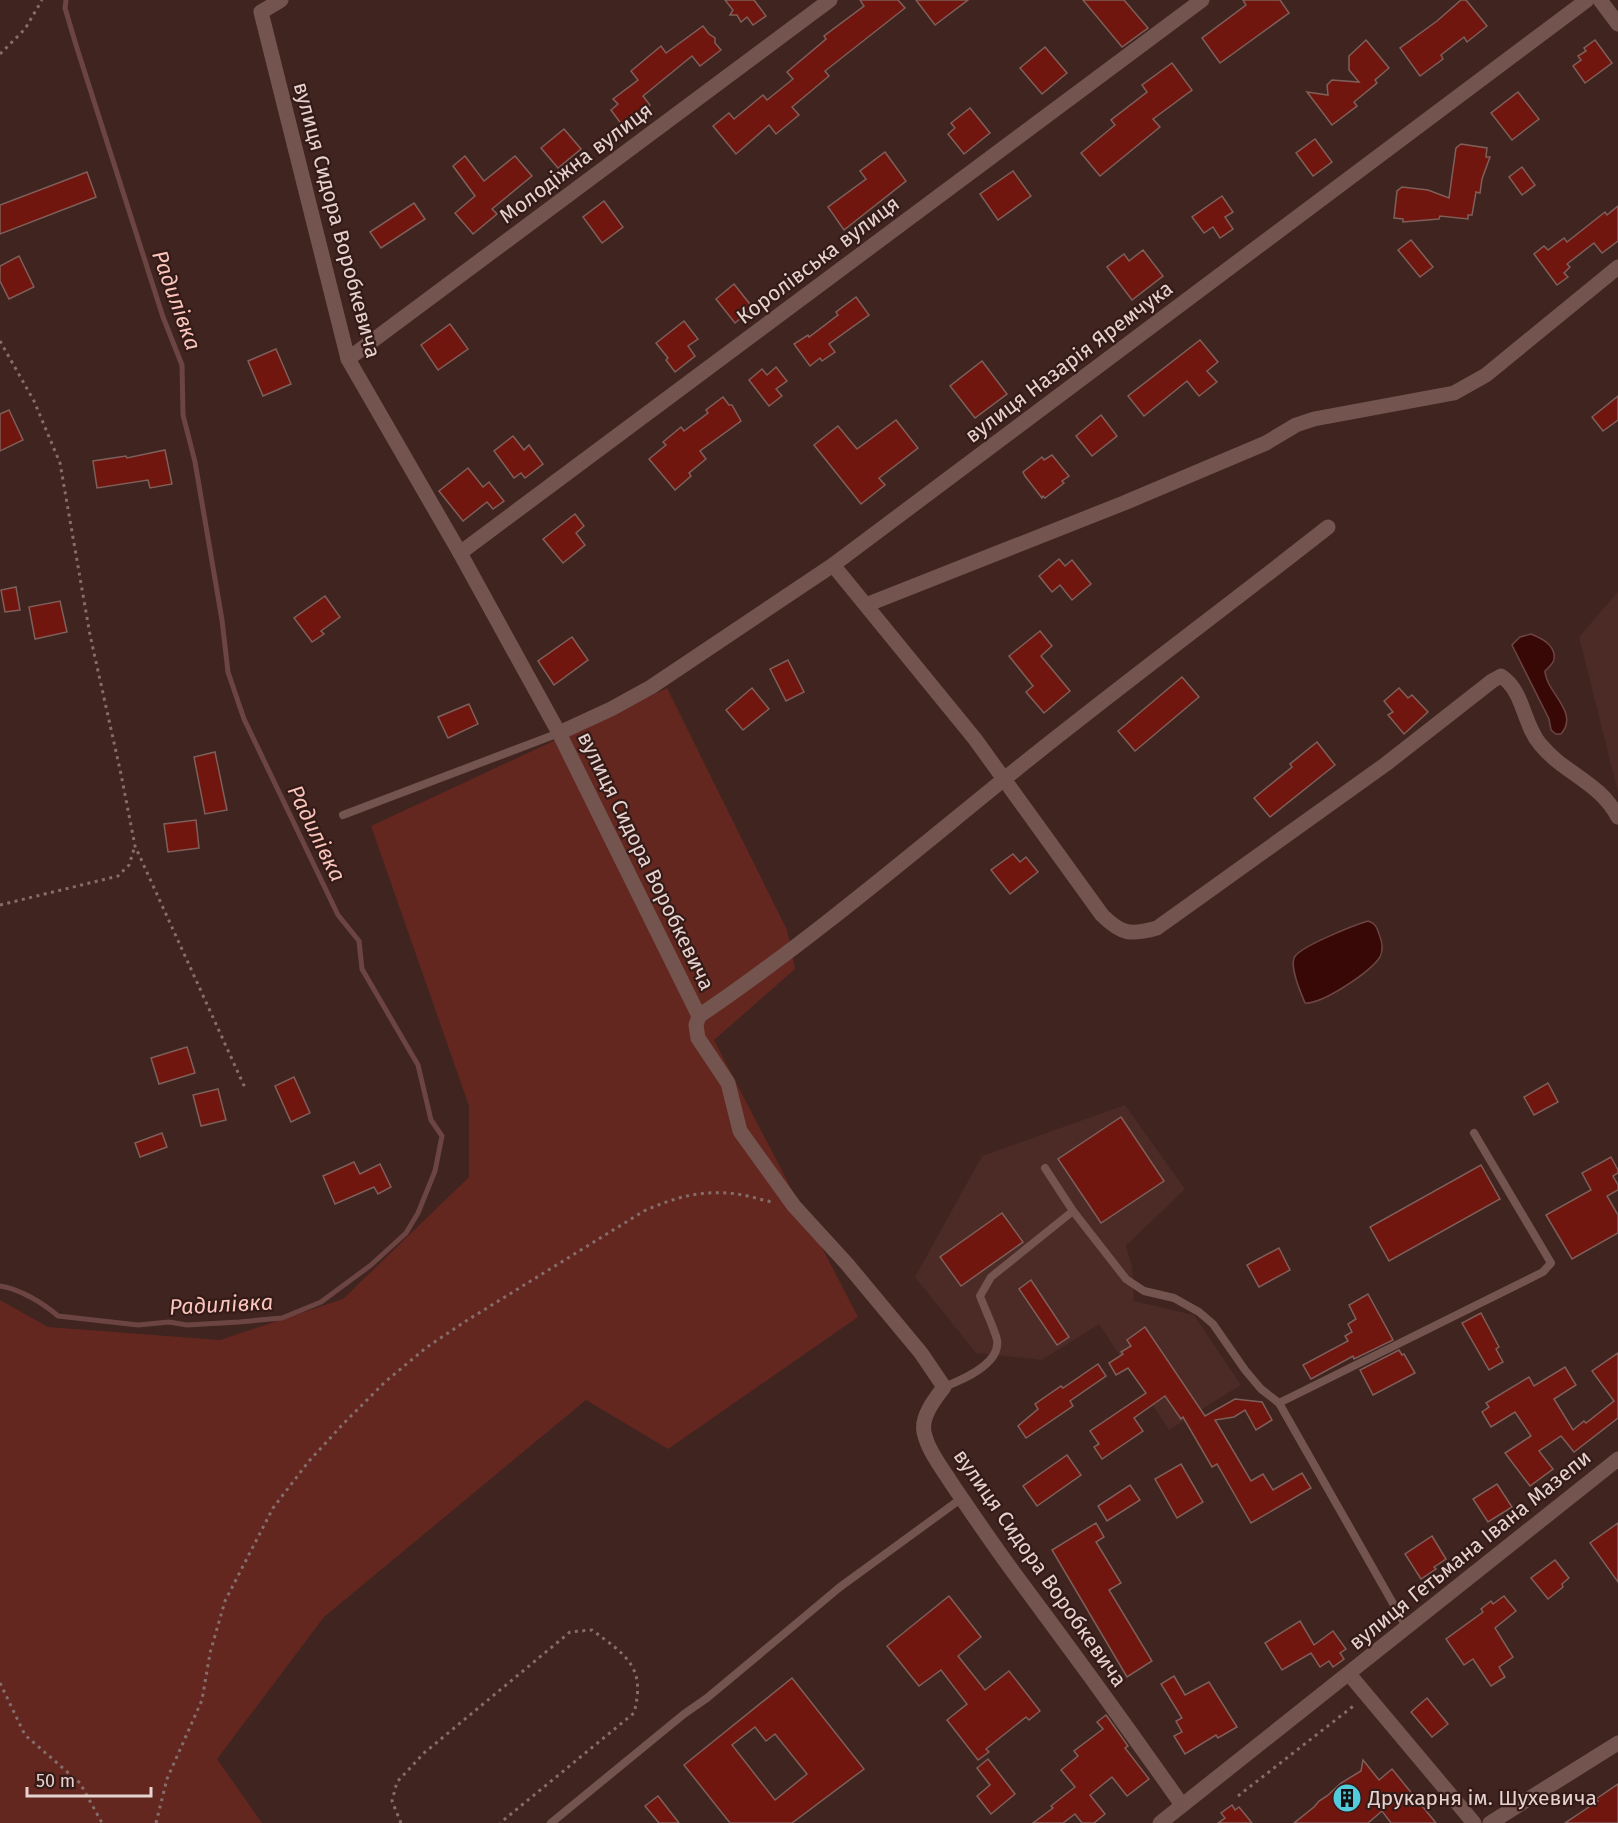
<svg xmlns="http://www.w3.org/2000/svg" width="1618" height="1823" viewBox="0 0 1618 1823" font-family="'Fira Sans',sans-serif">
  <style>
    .built { fill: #4c2a25 }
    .green { fill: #63271f }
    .water { fill: #370805; stroke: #6c4542; stroke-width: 1.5 }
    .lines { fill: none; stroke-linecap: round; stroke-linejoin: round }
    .stream { stroke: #6c4542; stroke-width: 5 }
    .building { fill: #71160f; stroke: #7e5f5a; stroke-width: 1.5; fill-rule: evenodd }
    .path { stroke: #856e6a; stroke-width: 3; stroke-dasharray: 3 4.5; stroke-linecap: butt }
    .service { stroke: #73544f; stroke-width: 8 }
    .minor { stroke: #73544f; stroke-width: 15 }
    .secondary { stroke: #73544f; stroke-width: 15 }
    .labels { text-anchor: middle; stroke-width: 4.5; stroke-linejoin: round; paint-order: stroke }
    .street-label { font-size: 21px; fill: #e6d3d0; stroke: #351b17 }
    .poi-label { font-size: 21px; fill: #e6d3d0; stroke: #351b17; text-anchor: start }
    .water-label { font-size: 22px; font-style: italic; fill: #fac5bc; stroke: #351b17 }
  </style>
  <rect width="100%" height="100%" fill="#3f2420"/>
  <g class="built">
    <path d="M1618,592V792L1579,637Z"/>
    <path d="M1125,1105L1185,1189L1126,1246L1132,1266L1134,1301L1194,1315L1241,1385L1169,1430L1099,1324L1042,1360L976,1353L915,1277L982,1156Z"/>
  </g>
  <path class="green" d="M667,688L787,930L795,969L714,1040L858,1317L668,1449L586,1400L324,1617L217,1759L262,1823H0V1300L48,1327L220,1340L343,1299L469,1177V1106L371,826Z"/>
  <g class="water">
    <path d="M1531,634C1541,638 1556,645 1554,659C1554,663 1548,668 1545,671C1546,693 1580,712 1561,734H1556L1551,730L1549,719L1512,645L1520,637Z"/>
    <path d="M1368,921C1375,923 1377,927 1379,934C1382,941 1384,949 1380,957C1370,972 1323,1004 1305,1003C1301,993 1290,969 1294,958C1298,947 1355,925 1368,921Z"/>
  </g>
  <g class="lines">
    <path class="stream" d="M0,1286C20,1289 43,1303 58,1316L138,1325L169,1322L187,1325L239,1322L282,1318L321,1302L371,1265L406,1233L418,1213L435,1171L442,1136L431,1120L418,1065L362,969L359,941L338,915L244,719L228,672L222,620L195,462L183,415L182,365L163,317L76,45L65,8L66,0"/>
  </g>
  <g class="building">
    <path d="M725,0H754L766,16L753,25L747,17L741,22L737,15H730L733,10Z"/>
    <path d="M860,0H898L905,8L825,71L829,76L792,107L799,115L776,134L769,125L736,154L713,126L729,113L734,119L763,95L767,100L793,79L787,72L826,39L824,36L864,6Z"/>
    <path d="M916,0H968L935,25Z"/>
    <path d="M1083,0H1124L1148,28L1122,47Z"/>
    <path d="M1243,0H1280L1289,13L1220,63L1202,38L1246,5Z"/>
    <path d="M1461,0H1466L1487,26L1467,42L1464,37L1441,55L1443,59L1420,76L1400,48L1437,21Z"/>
    <path d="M703,26L709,34L715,38V43L721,50L700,66L692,56L643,96L650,105L622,125L611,110L618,104L613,99L638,80L631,71L661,46L666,53Z"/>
    <path d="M1366,40L1389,68L1375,80L1377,83L1354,102L1357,106L1332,125L1307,92L1328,95L1327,85L1332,80L1359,82L1349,70V56Z"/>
    <path d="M1595,40L1612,63L1585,83L1573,66L1581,60L1578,56L1586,51L1584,48Z"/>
    <path d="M1045,47L1067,73L1042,94L1020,68Z"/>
    <path d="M1172,63L1192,90L1153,119L1160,127L1100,176L1081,153L1115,125L1111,120L1147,92L1142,85Z"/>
    <path d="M1518,92L1539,119L1512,140L1491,113Z"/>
    <path d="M970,108L990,133L964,154L948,134L955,128L951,123Z"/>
    <path d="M564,129L581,149L558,168L541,148Z"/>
    <path d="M1315,139L1332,162L1313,176L1296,153Z"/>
    <path d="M1461,144L1487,148L1486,157H1490L1482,179L1480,193L1476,192L1472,215H1468V219L1440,216L1439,219L1403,222V219L1394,218L1397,191L1402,187L1428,190L1449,198L1456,148Z"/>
    <path d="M885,152L906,181L844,230L828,207L866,179L860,171Z"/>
    <path d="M465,156L484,181L515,156L532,176L492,209L497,214L473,234L455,213L475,196L453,166Z"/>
    <path d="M1522,167L1535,185L1522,195L1509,177Z"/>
    <path d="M1013,171L1031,196L998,220L980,194Z"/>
    <path d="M87,172L96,197L0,234V205Z"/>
    <path d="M1222,196L1233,212L1225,217L1233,229L1220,238L1213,227L1204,233L1192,217Z"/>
    <path d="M604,201L623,227L602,243L583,217Z"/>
    <path d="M414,203L425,219L381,248L370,232Z"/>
    <path d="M1618,206V241L1602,253L1594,243L1567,264L1570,267L1564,273L1568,277L1557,285L1534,254L1544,246L1548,250L1564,238L1567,242L1605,212L1607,215Z"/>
    <path d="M1411,240L1433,267L1420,277L1398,250Z"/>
    <path d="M1143,250L1163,276L1132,300L1107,267L1124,254L1129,261Z"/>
    <path d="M19,256L34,287L9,299L0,281V266Z"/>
    <path d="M734,284L753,308L735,323L716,299Z"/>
    <path d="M856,297L869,315L829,344L835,352L822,361L820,358L810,366L794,344L808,335L809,337L838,315L836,312Z"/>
    <path d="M684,321L698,339L688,346L695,356L675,372L666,360L668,358L656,343Z"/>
    <path d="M450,324L468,349L438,370L421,345Z"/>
    <path d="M1200,340L1218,362L1207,371L1217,382L1199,396L1187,381L1144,416L1128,396Z"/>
    <path d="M276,349L291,384L263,396L248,361Z"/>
    <path d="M982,361L1007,394L975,418L950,386Z"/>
    <path d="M776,367L787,381L776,389L782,396L769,406L749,380L762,369L767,375Z"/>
    <path d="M1618,396V420L1603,431L1592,417Z"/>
    <path d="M723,397L729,405H732L741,421L700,451L706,459L689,473L691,476L675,490L649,459L666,445L663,442L681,427L684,431L708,413L706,410Z"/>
    <path d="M9,410L23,440L0,451V414Z"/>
    <path d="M1101,415L1117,436L1092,456L1076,436Z"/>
    <path d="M896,420L918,448L879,478L885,485L861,504L814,445L838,426L857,449Z"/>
    <path d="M513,436L524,450L529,445L543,464L525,478L521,473L514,478L494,451Z"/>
    <path d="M165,450L172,484L150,488L148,480L97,488L93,461L126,456L127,458Z"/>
    <path d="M1052,455L1069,476L1062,481L1064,483L1045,498L1043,496L1042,498L1025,476L1023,472L1042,457L1044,460Z"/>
    <path d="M468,468L483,487L489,482L504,501L493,509L487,502L463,521L439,491Z"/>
    <path d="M575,514L584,526L576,533L585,545L563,563L543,539Z"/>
    <path d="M1059,559L1065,566L1072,560L1091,584L1072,600L1060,585L1052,592L1039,576Z"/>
    <path d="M16,587L20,610L5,612L1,590Z"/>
    <path d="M325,596L340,617L321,631L324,634L312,642L294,618Z"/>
    <path d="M60,601L67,632L35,639L29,607Z"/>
    <path d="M1040,631L1052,646L1041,656L1070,691L1044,713L1026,692L1033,686L1009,656Z"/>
    <path d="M572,637L588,660L554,685L538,661Z"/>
    <path d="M788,660L804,692L786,701L770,669Z"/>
    <path d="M1182,677L1199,697L1135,751L1118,731Z"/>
    <path d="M752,688L769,709L743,730L726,710Z"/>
    <path d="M1399,688L1408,698L1412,695L1428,712L1404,734L1388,715L1393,712L1384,701Z"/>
    <path d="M469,704L478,724L448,738L438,717Z"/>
    <path d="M1317,742L1335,765L1270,817L1254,798L1292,767L1290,764Z"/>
    <path d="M215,752L227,810L205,814L194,757Z"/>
    <path d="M196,820L199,848L168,852L164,824Z"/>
    <path d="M1013,854L1020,862L1026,857L1038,872L1010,894L991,870Z"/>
    <path d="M187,1047L195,1073L159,1084L151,1058Z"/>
    <path d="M294,1077L310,1113L291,1122L275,1086Z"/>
    <path d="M1548,1083L1558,1102L1534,1115L1524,1097Z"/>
    <path d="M218,1089L226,1120L201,1126L193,1095Z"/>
    <path d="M1121,1117L1164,1181L1101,1223L1058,1159Z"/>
    <path d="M162,1133L167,1147L140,1157L135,1143Z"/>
    <path d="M1611,1157L1618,1170V1173L1613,1176L1618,1185V1190L1607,1196L1618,1215V1233L1572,1259L1546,1215L1591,1190L1582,1173Z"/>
    <path d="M354,1162L360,1174L380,1164L391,1187L378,1194L374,1187L335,1204L323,1176Z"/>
    <path d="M1481,1165L1500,1199L1389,1261L1370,1227Z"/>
    <path d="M1002,1213L1023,1242L961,1286L940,1257Z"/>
    <path d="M1279,1248L1290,1270L1259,1287L1247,1265Z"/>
    <path d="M1031,1280L1069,1337L1057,1345L1019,1289Z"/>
    <path d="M1368,1294L1393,1340L1354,1359L1353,1356L1311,1379L1303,1365L1348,1341L1345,1336L1352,1332L1348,1324L1356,1319L1349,1305Z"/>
    <path d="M1481,1313L1499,1347L1496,1349L1503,1362L1489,1370L1462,1323Z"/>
    <path d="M1145,1327L1205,1416L1235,1399L1262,1402L1272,1420L1256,1430L1245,1410L1234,1417L1215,1420L1251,1481L1263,1474L1273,1490L1302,1473L1311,1488L1251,1523L1217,1464L1212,1467L1183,1417L1181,1419L1165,1396L1134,1418L1143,1431L1102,1459L1094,1447L1099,1444L1090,1431L1146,1393L1128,1368L1116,1375L1109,1363L1123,1354L1121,1352L1131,1346L1127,1340Z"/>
    <path d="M1399,1350L1402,1355L1404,1354L1415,1373L1373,1395L1360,1370Z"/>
    <path d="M1618,1353V1418L1574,1452L1561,1436L1539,1451L1553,1469L1530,1486L1505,1453L1531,1436L1515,1412L1491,1427L1482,1412L1489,1407L1486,1403L1529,1377L1534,1386L1565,1367L1576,1385L1554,1399L1573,1430L1584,1421L1586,1423L1614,1401L1592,1371Z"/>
    <path d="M1098,1364L1106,1376L1070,1401L1073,1406L1026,1438L1018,1426L1038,1409L1035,1404L1061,1386L1063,1388Z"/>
    <path d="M1067,1455L1081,1475L1037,1506L1023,1486Z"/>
    <path d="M1181,1464L1203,1502L1177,1518L1155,1479Z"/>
    <path d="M1497,1484L1512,1507L1488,1522L1473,1499Z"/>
    <path d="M1130,1485L1140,1500L1107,1521L1098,1506Z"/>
    <path d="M1096,1523L1104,1537L1096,1542L1121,1583L1109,1590L1152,1661L1127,1677L1052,1550Z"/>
    <path d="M1618,1523V1582L1590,1543Z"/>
    <path d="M1432,1536L1446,1559L1434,1567L1436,1569L1421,1579L1405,1554Z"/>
    <path d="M1555,1560L1569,1578L1562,1584L1563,1587L1548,1599L1531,1578Z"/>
    <path d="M949,1596L981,1637L958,1656L985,1690L1009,1671L1040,1711L1029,1720L1026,1717L986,1749L989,1752L978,1760L947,1720L967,1704L941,1670L919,1686L887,1646Z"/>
    <path d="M1504,1596L1516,1611L1495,1628L1513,1657L1499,1667L1505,1677L1491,1686L1473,1659L1464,1665L1446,1639L1483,1612L1481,1609L1491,1601L1493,1604Z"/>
    <path d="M1300,1621L1314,1645L1333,1631L1346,1649L1340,1653L1344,1659L1333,1667L1329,1661L1320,1667L1311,1653L1282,1670L1265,1643Z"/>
    <path d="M1174,1676L1185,1695L1209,1682L1237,1727L1218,1738L1216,1735L1185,1754L1174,1736L1182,1732L1176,1721L1182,1718L1161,1684Z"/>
    <path d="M792,1678L864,1769L792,1823H730L684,1765ZM755,1727L766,1741L775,1734L807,1774L775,1800L732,1745Z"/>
    <path d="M1427,1698L1448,1724L1432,1737L1411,1712Z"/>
    <path d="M1106,1715L1128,1746L1125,1748L1149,1779L1127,1796L1112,1777L1090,1795L1105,1814L1094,1823H1082L1075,1814L1063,1823H1033L1053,1808L1051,1806L1075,1787L1061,1770L1078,1756L1074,1751L1103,1729L1097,1722Z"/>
    <path d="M988,1759L1015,1794L991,1814L977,1796L990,1785L977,1768Z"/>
    <path d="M1363,1760L1379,1780L1392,1769L1436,1823H1391L1382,1811L1368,1823H1294L1314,1807L1319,1801L1327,1796L1341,1783L1361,1771Z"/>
    <path d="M1618,1784V1823H1565L1598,1801L1596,1799Z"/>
    <path d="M658,1796L679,1823H659L645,1806Z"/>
    <path d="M1232,1805L1235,1810L1239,1807L1252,1823H1218L1225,1818L1221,1813Z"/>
  </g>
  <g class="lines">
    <g class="path">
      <path d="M0,54L25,29L42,0"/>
      <path d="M0,341L34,401L60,463L90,635L121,774L135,846L246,1090"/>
      <path d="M0,905L118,876L129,865L135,846"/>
      <path d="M0,1683L25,1735L80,1783L102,1823"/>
      <path d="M1238,1796L1356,1704"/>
      <path d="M156,1823L167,1779L202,1700L210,1653L225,1601L273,1508L309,1461L344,1423L385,1382L427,1347L466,1321L644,1211C671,1199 696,1191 726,1193C741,1193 757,1199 772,1202"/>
      <path d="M401,1823L392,1801L397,1782L424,1753L570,1632L592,1630C627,1656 646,1667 634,1713L500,1823"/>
    </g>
    <g class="service">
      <path d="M343,815L559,733"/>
      <path d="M1045,1168L1073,1211L1126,1279L1144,1291L1174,1298L1199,1312L1213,1324L1245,1370L1261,1389L1279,1403L1543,1272L1551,1263L1474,1133"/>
      <path d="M944,1387C962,1380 1001,1364 997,1340C995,1330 984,1307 980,1296L991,1277L1073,1211"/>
      <path d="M1279,1403L1407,1628"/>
      <path d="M551,1823L684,1714L707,1698L840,1587L962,1498"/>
    </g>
    <g class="minor">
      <path d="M281,0L261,12L348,359L460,553L559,733L699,1016L696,1025L698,1038L728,1083L740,1131L794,1206L847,1264L921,1353L944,1387C935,1399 921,1416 924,1432C928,1451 942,1468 952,1484C973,1515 994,1546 1017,1577C1073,1652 1128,1728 1182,1805"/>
      <path d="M1600,0L1618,24"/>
      <path d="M348,359L830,0"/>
      <path d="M460,553L1202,0"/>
      <path d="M833,565L975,739L1102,915C1122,935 1131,935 1157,928L1386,764L1492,681L1501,676C1524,691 1523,724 1540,744C1563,773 1600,782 1618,817"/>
      <path d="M866,605L1124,503L1266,443L1296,425L1314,419L1454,393L1486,375L1618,267"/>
      <path d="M559,733L611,709L651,687L833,565L1587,0"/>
      <path d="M699,1016C805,944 903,861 1003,780C1109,694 1220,612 1328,527"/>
      <path d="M1349,1674L1474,1823"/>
      <path d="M1490,1823L1618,1743"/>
    </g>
    <path class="secondary" d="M1160,1823L1618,1459"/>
  </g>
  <defs>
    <g id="building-disc" transform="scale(1.5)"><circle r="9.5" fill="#54cadd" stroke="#351b17"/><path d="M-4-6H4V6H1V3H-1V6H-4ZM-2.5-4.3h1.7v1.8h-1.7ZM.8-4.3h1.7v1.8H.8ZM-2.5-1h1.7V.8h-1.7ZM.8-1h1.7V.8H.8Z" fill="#111"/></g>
  </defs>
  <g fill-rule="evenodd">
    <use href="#building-disc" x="1347" y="1798"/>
  </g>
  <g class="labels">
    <g class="street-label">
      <text transform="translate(576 163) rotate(-37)" y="7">Молодіжна вулиця</text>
      <text transform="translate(337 220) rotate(75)" y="7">вулиця Сидора Воробкевича</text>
      <text transform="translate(818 260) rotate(-37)" y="7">Королівська вулиця</text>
      <text transform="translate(1069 362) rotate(-37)" y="7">вулиця Назарія Яремчука</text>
      <text transform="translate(646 861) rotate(64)" y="7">вулиця Сидора Воробкевича</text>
      <text transform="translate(1470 1550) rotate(-39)" y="7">вулиця Гетьмана Івана Мазепи</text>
      <text transform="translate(1040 1568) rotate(55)" y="7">вулиця Сидора Воробкевича</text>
    </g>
    <g class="poi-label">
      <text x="1368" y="1805">Друкарня ім. Шухевича</text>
    </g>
    <g class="water-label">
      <text transform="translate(177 300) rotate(70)" y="8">Радилівка</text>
      <text transform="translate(317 833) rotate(64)" y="8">Радилівка</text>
      <text transform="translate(221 1304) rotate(-3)" y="8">Радилівка</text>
    </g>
  </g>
  <path d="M27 1787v9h124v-9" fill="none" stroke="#e6d3d0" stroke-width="3"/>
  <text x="36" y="1787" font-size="18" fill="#e6d3d0" stroke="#351b17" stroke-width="4.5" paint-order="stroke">50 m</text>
</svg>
